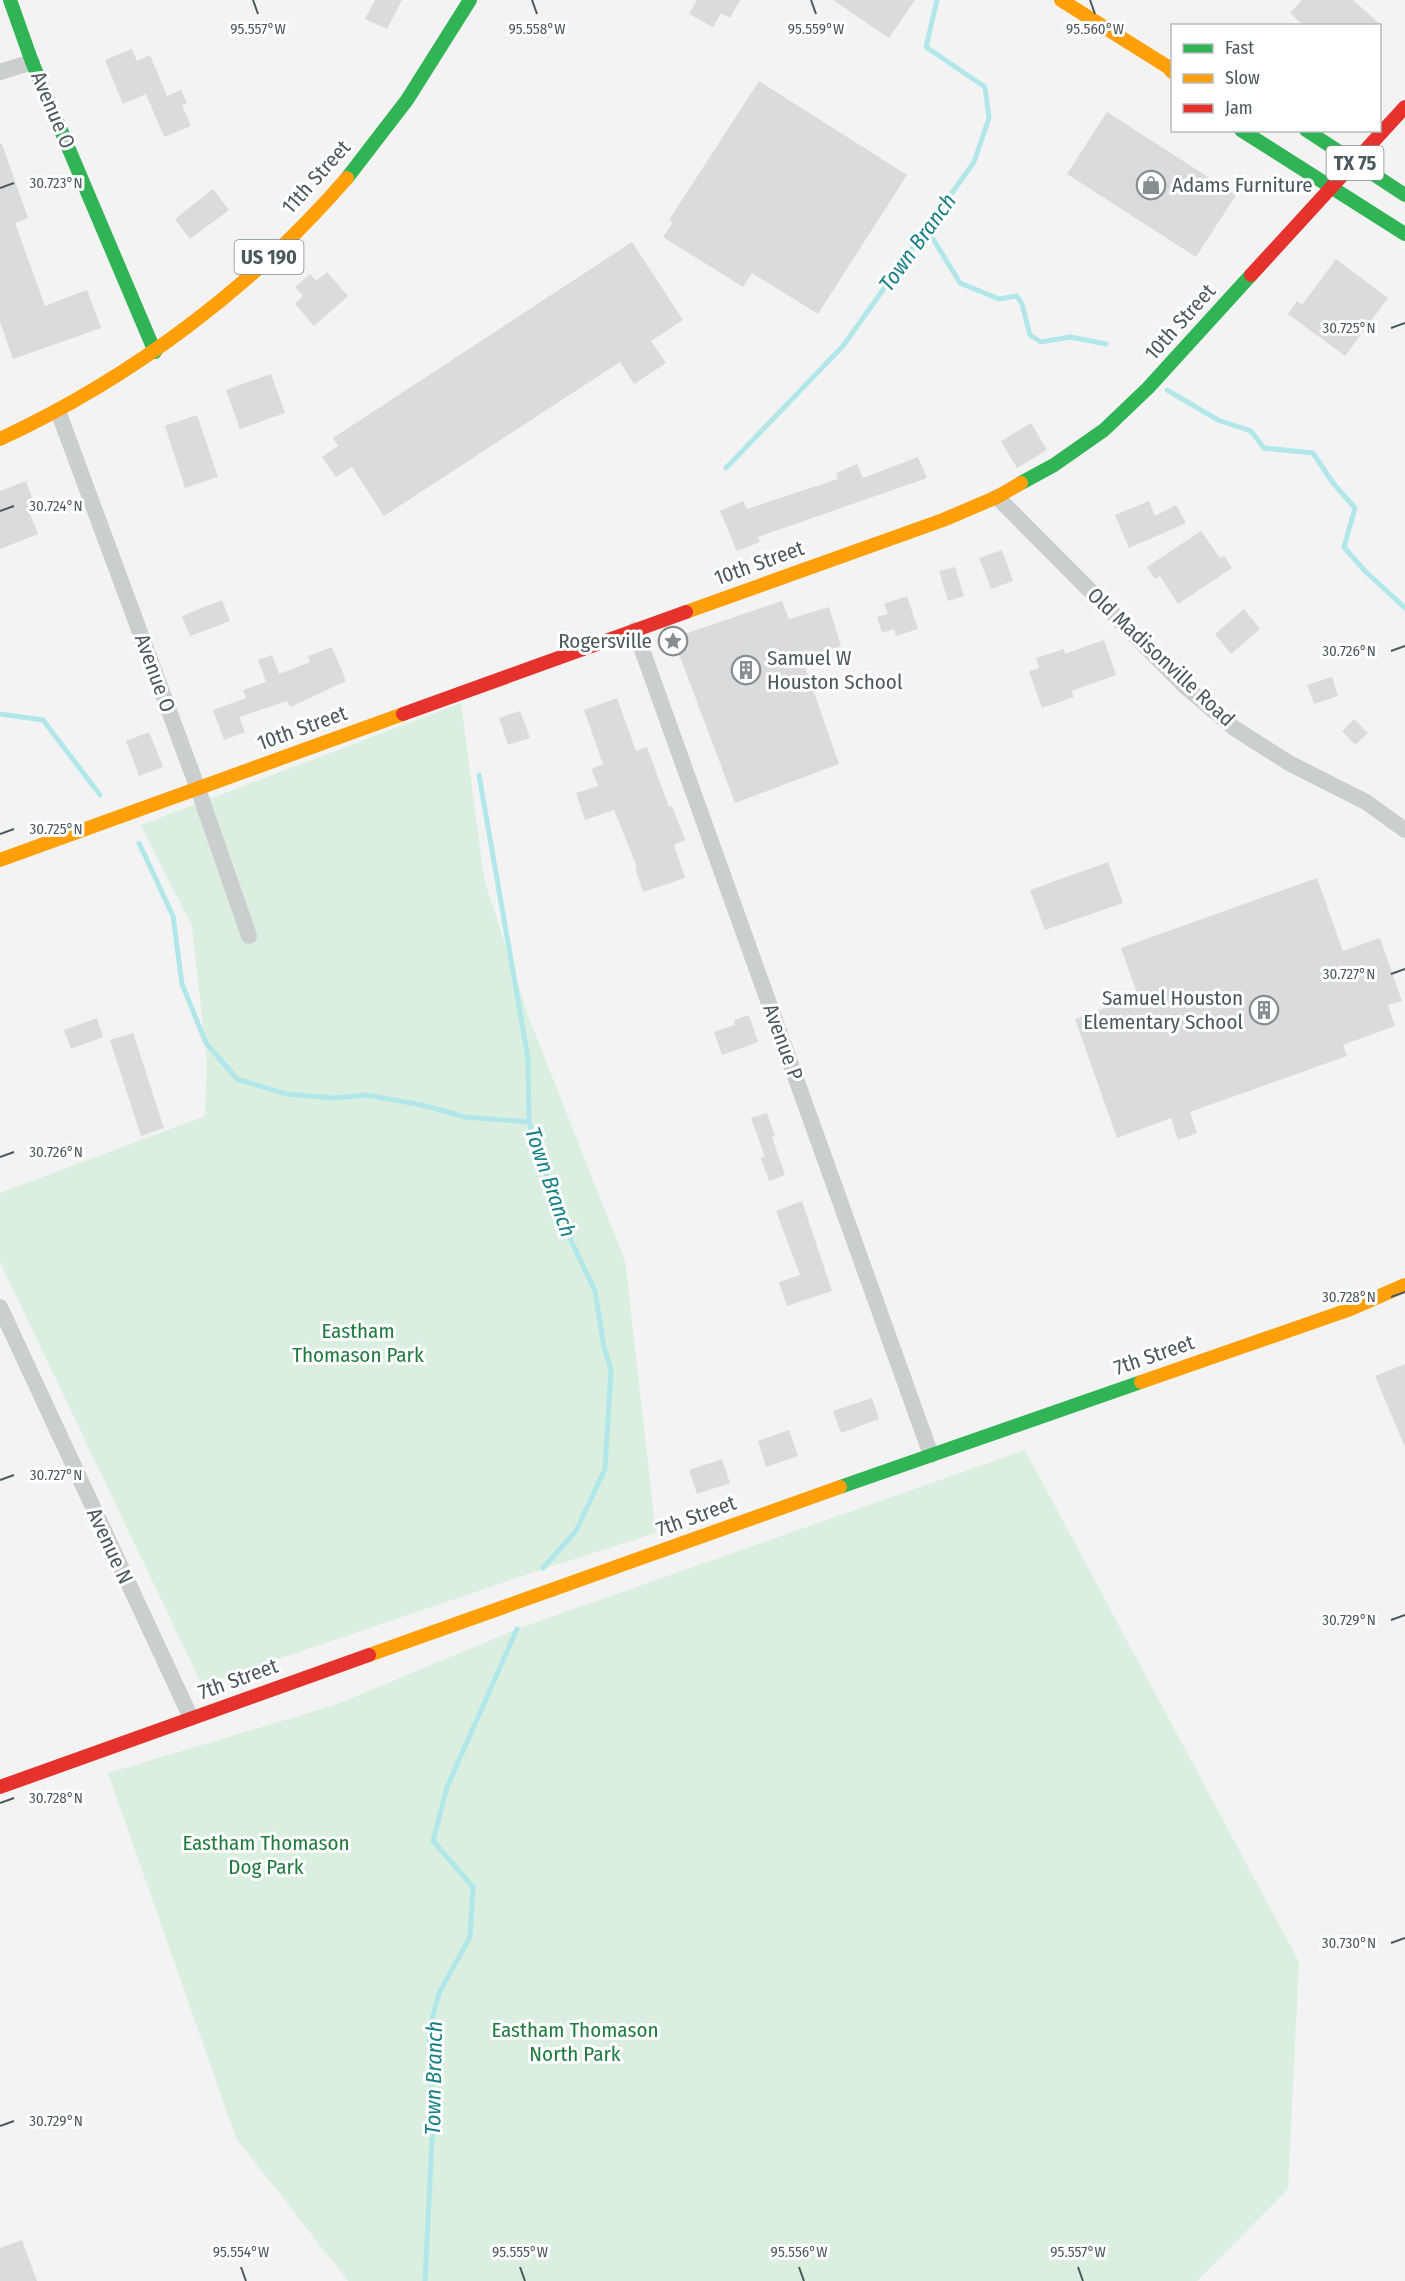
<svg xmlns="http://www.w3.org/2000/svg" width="1405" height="2281" viewBox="0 0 1405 2281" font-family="'Fira Sans Condensed',sans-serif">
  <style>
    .green { fill: #daefdf }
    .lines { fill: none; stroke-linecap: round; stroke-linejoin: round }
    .stream { stroke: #b2e7ea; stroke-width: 5 }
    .building { fill: #dadbdc }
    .street { stroke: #cbcece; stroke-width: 16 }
    .fast { stroke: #30b455; stroke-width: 14 }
    .slow { stroke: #ff9f0a; stroke-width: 14 }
    .jam { stroke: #e5322d; stroke-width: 14 }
    .ticks { fill: none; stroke: #4b585e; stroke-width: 2 }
    .labels { text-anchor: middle; stroke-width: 6; stroke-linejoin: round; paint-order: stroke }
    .shield { fill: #fff; stroke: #818a8e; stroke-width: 1.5 }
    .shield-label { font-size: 20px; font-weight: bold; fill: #4b585e }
    .street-label { font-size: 21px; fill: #4b585e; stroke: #fff }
    .poi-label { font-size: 21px; fill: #4b585e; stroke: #fff; text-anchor: start }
    .park-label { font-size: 21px; fill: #207b3f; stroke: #fff }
    .water-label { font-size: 22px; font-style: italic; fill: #178086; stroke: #fff }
    .ticks-label { font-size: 15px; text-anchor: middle; fill: #4b585e; stroke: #fff; stroke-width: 6; stroke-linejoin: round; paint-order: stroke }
  </style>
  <rect width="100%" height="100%" fill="#f3f3f3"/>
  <g class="green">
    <path d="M461,703L484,879L529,1018L625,1261L656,1533L543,1569L202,1685L0,1262V1193L205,1116L207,1062L192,926L141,825Z"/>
    <path d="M1025,1450L1299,1962L1288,2189L1197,2281H348L236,2138L108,1773L335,1705L517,1629Z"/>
  </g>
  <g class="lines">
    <g class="stream">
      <path d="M927,229L960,283L999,299L1017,296L1022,304L1030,335L1041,342L1070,337L1106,344"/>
      <path d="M1167,390L1218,420L1251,431L1264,448L1313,453L1333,483L1355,508L1344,547L1364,570L1405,608"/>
      <path d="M726,468L843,346L974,162L989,118L985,87L926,47L937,0"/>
      <path d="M0,714L43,720L100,795"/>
      <path d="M479,775L528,1058L529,1122L559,1215L595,1291L604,1347L611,1369L605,1469L576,1531L543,1568"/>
      <path d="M139,843L173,916L182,984L206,1043L237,1079L286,1094L334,1098L366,1095L422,1105L465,1117L529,1122"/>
      <path d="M425,2281L433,2120L429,2031L439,1993L470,1937L473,1887L433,1841L447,1787L517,1629"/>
    </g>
  </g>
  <g class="building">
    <path d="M375,0H402L387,29L365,19Z"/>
    <path d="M697,0H740L730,18L721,13L713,27L689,14Z"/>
    <path d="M833,0H915L889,38Z"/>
    <path d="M1302,0H1353L1382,26H1304L1290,13Z"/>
    <path d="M132,49L137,61L150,55L167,96L181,90L187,103L182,105L191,126L164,137L146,94L123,104L105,60Z"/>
    <path d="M759,81L907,175L818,314L752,273L743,287L663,237L673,222L669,220Z"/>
    <path d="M1107,112L1236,195L1196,257L1067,174Z"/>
    <path d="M0,144H2L28,218L15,223L45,306L87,290L101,328L13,359L0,322Z"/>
    <path d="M213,189L229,210L190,239L175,219Z"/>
    <path d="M632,242L683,320L651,341L666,363L634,384L620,362L384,516L352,467L336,477L322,457L338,446L333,438Z"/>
    <path d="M1336,259L1388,298L1345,356L1288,314L1297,301L1302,305Z"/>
    <path d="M327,272L348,296L314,326L295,304L303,296L295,287L310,274L316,281Z"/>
    <path d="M271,374L285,413L240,429L226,390Z"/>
    <path d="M197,415L218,477L185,488L165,426Z"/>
    <path d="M1031,423L1047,450L1017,468L1001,441Z"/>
    <path d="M918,457L927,478L758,537L760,542L737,551L720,511L743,501L747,509L838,479L836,473L857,464L863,478Z"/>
    <path d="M26,481L33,500L29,502L33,513L30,514L38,534L0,549V491Z"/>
    <path d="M1149,501L1155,516L1176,505L1186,523L1129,548L1115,515Z"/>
    <path d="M1201,531L1220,558L1224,556L1232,568L1178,604L1160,576L1155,579L1147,567Z"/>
    <path d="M1002,550L1013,581L991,589L979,558Z"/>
    <path d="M955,567L964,596L948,601L939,571Z"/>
    <path d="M907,596L918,629L896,636L894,629L882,633L877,617L888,614L884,604Z"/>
    <path d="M222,600L230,621L190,636L182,616Z"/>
    <path d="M782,601L789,619L829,607L841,646L802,658L839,764L735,803L673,638Z"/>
    <path d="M1244,609L1260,629L1231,654L1215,634Z"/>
    <path d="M1104,640L1116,675L1071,691L1074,697L1042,708L1029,671L1039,668L1036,658L1064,649L1065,654Z"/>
    <path d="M332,647L346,681L290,707L287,701L239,717L245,732L224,740L213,710L246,698L243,690L266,682L258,660L272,655L279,674L310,662L308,656Z"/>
    <path d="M1332,677L1338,696L1314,704L1307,685Z"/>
    <path d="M617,698L636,751L647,747L669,807L672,806L685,840L674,845L685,878L643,892L635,868L637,867L614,810L585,820L576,793L598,786L591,769L603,764L584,710Z"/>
    <path d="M520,711L530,738L508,745L499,718Z"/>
    <path d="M1354,719L1368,733L1355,745L1342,731Z"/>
    <path d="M149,732L163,767L139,776L126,741Z"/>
    <path d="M1108,862L1123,903L1045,930L1030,890Z"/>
    <path d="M1317,878L1343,951L1380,938L1402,1001L1388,1005L1395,1026L1343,1045L1347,1056L1190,1112L1197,1133L1178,1140L1171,1118L1117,1138L1075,1019L1138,996L1121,948Z"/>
    <path d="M749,1015L758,1042L722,1055L714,1032L735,1025L734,1020Z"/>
    <path d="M97,1018L103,1037L71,1049L64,1030Z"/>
    <path d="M133,1033L164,1128L141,1136L110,1040Z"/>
    <path d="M767,1113L775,1136L772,1137L785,1175L769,1181L761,1158L765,1157L751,1118Z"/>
    <path d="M802,1201L832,1291L787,1306L779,1282L800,1275L776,1211Z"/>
    <path d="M1405,1364V1447L1375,1376Z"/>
    <path d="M872,1398L879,1419L841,1433L833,1411Z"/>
    <path d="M789,1430L798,1456L766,1467L758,1441Z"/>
    <path d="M722,1459L730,1483L697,1494L689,1470Z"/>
    <path d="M22,2240L37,2281H0V2248Z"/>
  </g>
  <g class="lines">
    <g class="street">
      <path d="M0,72L32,62"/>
      <path d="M58,411L198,789L249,936"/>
      <path d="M997,497L1187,688L1234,728L1289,763L1366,802L1405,830"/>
      <path d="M635,630L931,1455"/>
      <path d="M0,1307L191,1718"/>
    </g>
    <g class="fast">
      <path d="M10,0L32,62L155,352"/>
      <path d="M1241,130L1405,234"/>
      <path d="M1306,130L1405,195"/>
      <path d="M347,178L407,100L470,0"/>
      <path d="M1021,483L1054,465L1104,430L1148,388L1251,275"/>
      <path d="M840,1487L1141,1382"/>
    </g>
    <g class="slow">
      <path d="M1061,0L1168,67L1172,72"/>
      <path d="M0,439C131,378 252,288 347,178"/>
      <path d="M686,612L943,520L997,497L1021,483"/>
      <path d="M0,860L403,714"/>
      <path d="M1141,1382L1348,1310L1405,1285"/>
      <path d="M369,1655L840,1487"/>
    </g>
    <g class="jam">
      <path d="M1251,275L1405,107"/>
      <path d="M403,714L686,612"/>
      <path d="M0,1787L369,1655"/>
    </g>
  </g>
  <path class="ticks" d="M253,0L258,14M532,0L537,14M811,0L816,14M1090,0L1095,14M0,188L14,183M1391,328L1405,323M0,511L14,506M1391,651L1405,646M0,834L14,829M1391,974L1405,969M0,1157L14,1152M1391,1297L1405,1292M0,1480L14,1475M1391,1620L1405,1615M0,1803L14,1798M1391,1943L1405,1938M0,2126L14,2121M241,2267L246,2281M520,2267L525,2281M799,2267L804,2281M1078,2267L1083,2281"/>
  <defs>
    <g id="shop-ring" transform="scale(1.5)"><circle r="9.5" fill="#fff" stroke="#868e92" stroke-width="1.5"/><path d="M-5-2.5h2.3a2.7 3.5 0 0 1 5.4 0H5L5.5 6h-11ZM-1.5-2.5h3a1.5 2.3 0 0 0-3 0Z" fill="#868e92"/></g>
    <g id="sight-ring" transform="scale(1.5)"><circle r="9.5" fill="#fff" stroke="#868e92" stroke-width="1.5"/><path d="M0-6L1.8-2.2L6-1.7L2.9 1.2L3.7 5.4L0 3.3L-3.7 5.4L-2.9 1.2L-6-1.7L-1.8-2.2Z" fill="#868e92"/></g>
    <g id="building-ring" transform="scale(1.5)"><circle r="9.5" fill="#fff" stroke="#868e92" stroke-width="1.5"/><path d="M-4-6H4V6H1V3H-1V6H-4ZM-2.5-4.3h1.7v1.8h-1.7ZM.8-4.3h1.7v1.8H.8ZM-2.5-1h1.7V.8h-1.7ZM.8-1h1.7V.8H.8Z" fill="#868e92"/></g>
  </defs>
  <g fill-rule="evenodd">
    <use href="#shop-ring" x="1151" y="185"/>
    <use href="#sight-ring" x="673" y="641"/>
    <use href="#building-ring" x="746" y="670"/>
    <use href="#building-ring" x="1264" y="1010"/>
  </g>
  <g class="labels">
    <g class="shield">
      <rect x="1326.5" y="146" width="57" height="34" rx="4.5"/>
      <rect x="234.5" y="240" width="69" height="34" rx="4.5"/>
    </g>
    <g class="shield-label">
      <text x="1355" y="170">TX 75</text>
      <text x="269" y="264">US 190</text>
    </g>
    <g class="street-label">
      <text transform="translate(53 110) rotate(67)" y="7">Avenue O</text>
      <text transform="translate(316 177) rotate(-48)" y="7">11th Street</text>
      <text transform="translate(1180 322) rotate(-48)" y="7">10th Street</text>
      <text transform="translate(759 563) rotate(-20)" y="7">10th Street</text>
      <text transform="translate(1161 657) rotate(43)" y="7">Old Madisonville Road</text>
      <text transform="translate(155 673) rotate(70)" y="7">Avenue O</text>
      <text transform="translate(302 728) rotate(-20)" y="7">10th Street</text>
      <text transform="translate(783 1042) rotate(70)" y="7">Avenue P</text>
      <text transform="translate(1154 1355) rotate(-19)" y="7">7th Street</text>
      <text transform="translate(696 1516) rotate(-20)" y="7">7th Street</text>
      <text transform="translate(110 1546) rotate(65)" y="7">Avenue N</text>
      <text transform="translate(238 1679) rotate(-20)" y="7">7th Street</text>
    </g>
    <g class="poi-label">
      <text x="1172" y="192">Adams Furniture</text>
      <text x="652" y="648" text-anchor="end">Rogersville</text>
      <text x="767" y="665">Samuel W<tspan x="767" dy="24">Houston School</tspan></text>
      <text x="1243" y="1005" text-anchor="end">Samuel Houston<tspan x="1243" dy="24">Elementary School</tspan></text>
    </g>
    <g class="park-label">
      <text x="358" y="1338">Eastham<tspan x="358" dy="24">Thomason Park</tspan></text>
      <text x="266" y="1850">Eastham Thomason<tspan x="266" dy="24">Dog Park</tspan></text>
      <text x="575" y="2037">Eastham Thomason<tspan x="575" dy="24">North Park</tspan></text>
    </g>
    <g class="water-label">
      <text transform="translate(917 242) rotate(-54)" y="8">Town Branch</text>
      <text transform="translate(551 1182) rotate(71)" y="8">Town Branch</text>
      <text transform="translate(433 2078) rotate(-89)" y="8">Town Branch</text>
    </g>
  </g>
  <g class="ticks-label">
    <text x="258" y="34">95.557°W</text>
    <text x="537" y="34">95.558°W</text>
    <text x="1095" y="34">95.560°W</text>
    <text x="816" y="34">95.559°W</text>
    <text x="56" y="188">30.723°N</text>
    <text x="1349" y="333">30.725°N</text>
    <text x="56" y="511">30.724°N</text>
    <text x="1349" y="656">30.726°N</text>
    <text x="56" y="834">30.725°N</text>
    <text x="1349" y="979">30.727°N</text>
    <text x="56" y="1157">30.726°N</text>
    <text x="1349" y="1302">30.728°N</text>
    <text x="56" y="1480">30.727°N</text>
    <text x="1349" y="1625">30.729°N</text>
    <text x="56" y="1803">30.728°N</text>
    <text x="1349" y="1948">30.730°N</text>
    <text x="56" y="2126">30.729°N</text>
    <text x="241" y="2257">95.554°W</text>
    <text x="520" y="2257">95.555°W</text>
    <text x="799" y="2257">95.556°W</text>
    <text x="1078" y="2257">95.557°W</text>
  </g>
  <rect x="1171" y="24" width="210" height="108" fill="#ffffff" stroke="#b7bcbf" stroke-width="1.5"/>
  <rect x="1183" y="44" width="30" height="9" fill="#30b455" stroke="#b7bcbf" stroke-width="1.5"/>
  <text x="1225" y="54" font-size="18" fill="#4b585e">Fast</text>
  <rect x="1183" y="74" width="30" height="9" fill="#ff9f0a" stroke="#b7bcbf" stroke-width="1.5"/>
  <text x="1225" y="84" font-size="18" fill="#4b585e">Slow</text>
  <rect x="1183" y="104" width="30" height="9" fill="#e5322d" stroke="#b7bcbf" stroke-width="1.5"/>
  <text x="1225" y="114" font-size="18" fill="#4b585e">Jam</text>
</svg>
